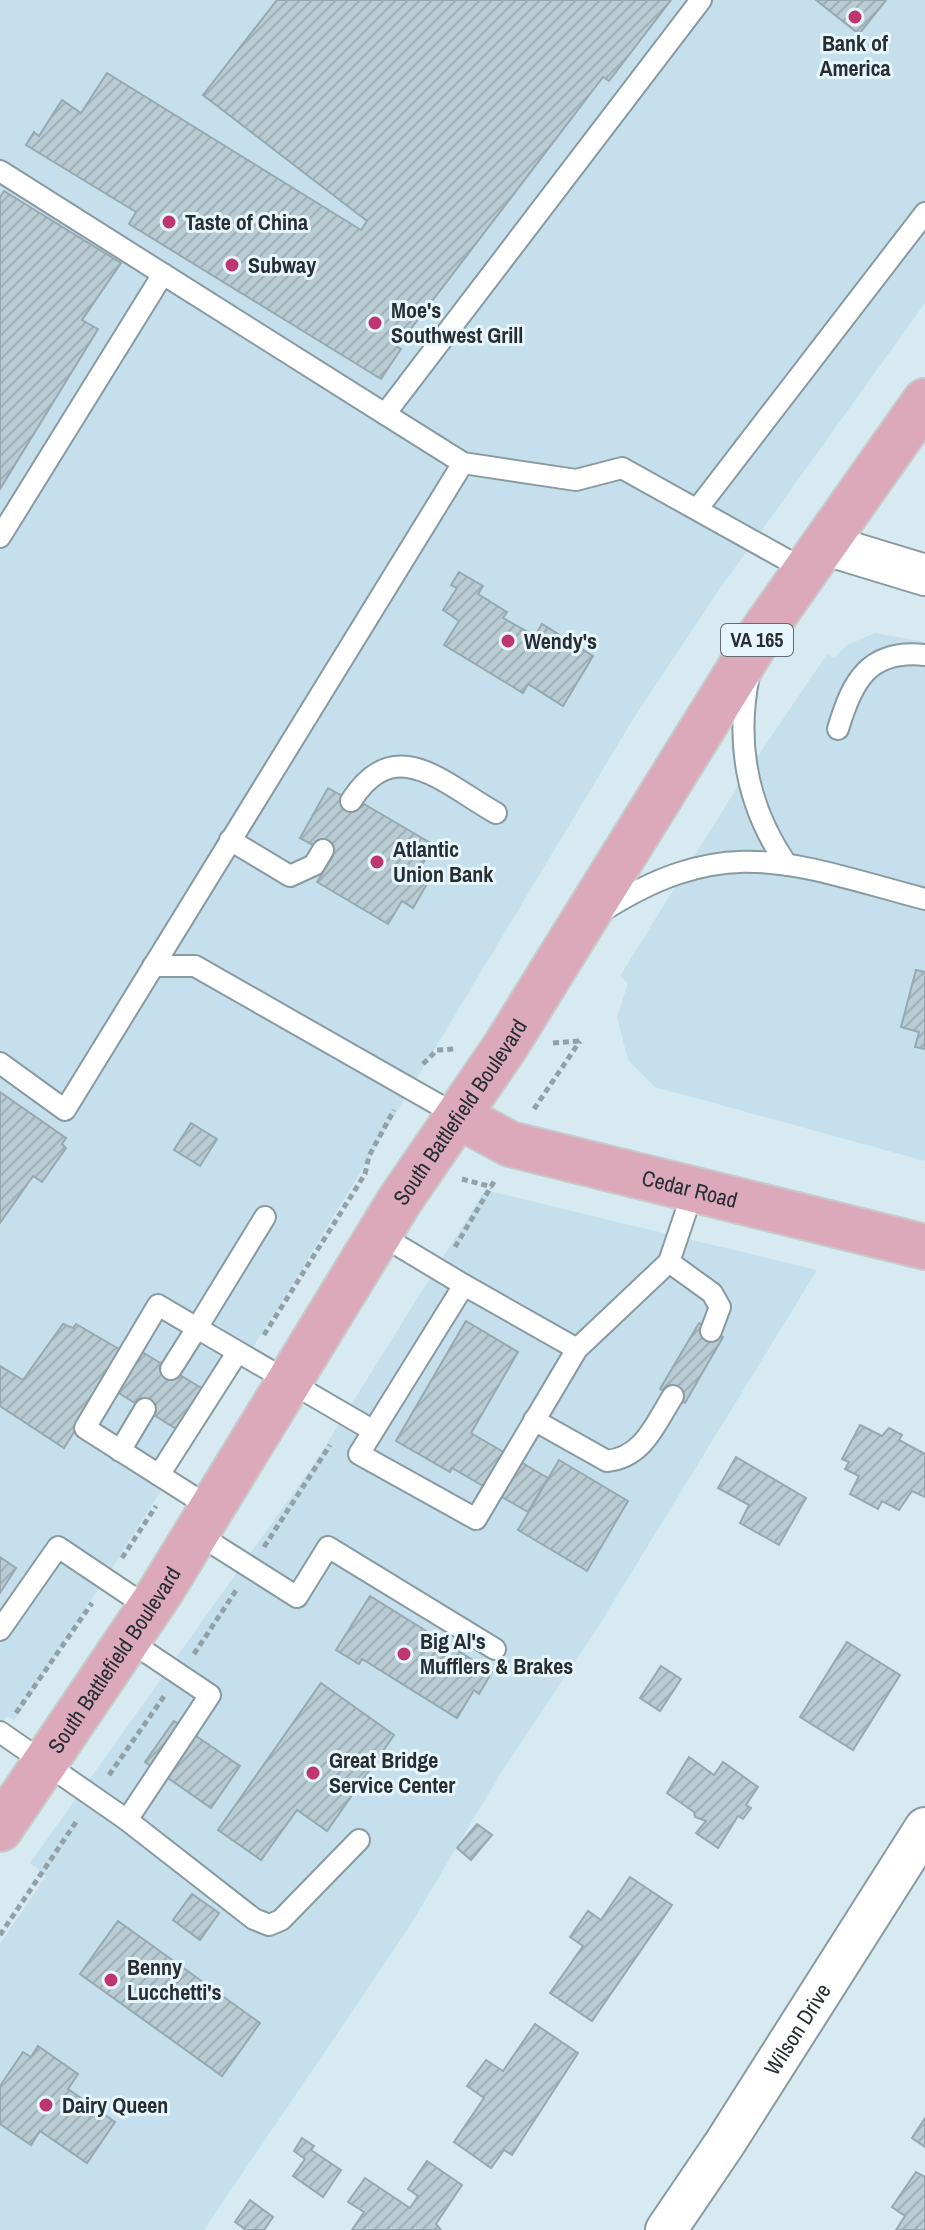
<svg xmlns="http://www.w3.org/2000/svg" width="925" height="2230" viewBox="0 0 925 2230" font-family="'Archivo Narrow',sans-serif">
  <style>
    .built { fill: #c5e0ec }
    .building { fill: url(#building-hatch); stroke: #97a8b1; stroke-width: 2 }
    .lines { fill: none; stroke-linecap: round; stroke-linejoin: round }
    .service-casing { stroke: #889aa2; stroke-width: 24 }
    .minor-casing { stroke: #889aa2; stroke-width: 44 }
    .primary-casing { stroke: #c7c9ca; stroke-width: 48 }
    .path { stroke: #92a0a7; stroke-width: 5; stroke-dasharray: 6 4; stroke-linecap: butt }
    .service { stroke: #fff; stroke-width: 20 }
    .minor { stroke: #fff; stroke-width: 40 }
    .primary { stroke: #dca9ba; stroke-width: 44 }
    .poi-dot { fill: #be356f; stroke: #e7f6fd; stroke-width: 3 }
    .labels { text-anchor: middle; stroke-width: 6; stroke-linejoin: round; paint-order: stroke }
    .shield { fill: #e7f6fd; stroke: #616a6f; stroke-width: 2 }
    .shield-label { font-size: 20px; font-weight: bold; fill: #272e32 }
    .poi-label { font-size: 22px; font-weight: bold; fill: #272e32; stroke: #e7f6fd; text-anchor: start }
    .street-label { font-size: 22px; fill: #272e32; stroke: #e7f6fd }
  </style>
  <defs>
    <pattern id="building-hatch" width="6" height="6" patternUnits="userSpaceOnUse" patternTransform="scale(2)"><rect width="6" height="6" fill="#b9ccd4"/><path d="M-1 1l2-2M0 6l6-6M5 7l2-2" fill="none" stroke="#9fb0b6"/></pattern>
  </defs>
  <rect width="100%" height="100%" fill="#d7eaf2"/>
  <g class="built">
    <path d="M0,0H925V303L721,587L632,721L287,1294L14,1721L7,1716L0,1726Z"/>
    <path d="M875,633L925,642V1161L655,1087L628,1060L617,1017L628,983L620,976L741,781L827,654L834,658L847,645Z"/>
    <path d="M485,1190L817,1270L598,1627L502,1771L408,1929L204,2230H0V1944L46,1876L30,1863L314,1464Z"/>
  </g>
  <g class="building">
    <path d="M277,0H671L609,81L603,77L397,347L401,349L381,379L129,224L136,212L26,145L34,132L39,136L62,100L81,113L107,73L361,230L367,221L203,95Z"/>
    <path d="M816,0H886L859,34Z"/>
    <path d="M4,191L121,263L82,320L98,329L0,489V197Z"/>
    <path d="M459,572L483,586L478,594L507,612L503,618L535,636L542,624L593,656L563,706L528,684L523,693L444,645L459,621L443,610L457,588L451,585Z"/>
    <path d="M328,788L362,807L364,804L434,845L420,868L432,875L413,908L402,901L388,924L317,882L333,856L300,838Z"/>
    <path d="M916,970L925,972V1049L915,1047L919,1032L901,1027Z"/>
    <path d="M0,1092L66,1138L62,1144L66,1148L42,1182L33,1176L0,1223Z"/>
    <path d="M191,1123L217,1139L200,1166L174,1150Z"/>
    <path d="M466,1321L518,1352L471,1433L548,1478L528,1512L452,1468L450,1472L396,1441Z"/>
    <path d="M699,1323L723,1337L685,1403L660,1389Z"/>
    <path d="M63,1324L73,1328L76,1324L124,1352L64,1448L0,1406V1366L23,1380Z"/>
    <path d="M139,1350L203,1389L178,1430L114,1390Z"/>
    <path d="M860,1425L882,1436L889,1428L902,1435L899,1440L925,1454V1497L912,1491L899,1510L882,1501L878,1509L850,1494L859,1476L845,1469L849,1462L842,1459Z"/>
    <path d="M736,1457L806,1498L779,1545L740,1523L749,1505L718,1488Z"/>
    <path d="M559,1460L628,1501L587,1571L518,1530Z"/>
    <path d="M0,1557L16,1568L0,1593Z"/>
    <path d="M370,1596L492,1672L479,1694L474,1690L457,1718L362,1659L359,1664L336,1650Z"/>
    <path d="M847,1642L900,1675L853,1750L800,1717Z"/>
    <path d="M661,1666L681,1679L660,1711L640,1698Z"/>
    <path d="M321,1683L394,1735L327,1831L297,1810L261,1860L218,1830Z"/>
    <path d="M174,1721L240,1766L211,1808L145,1762Z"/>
    <path d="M689,1757L714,1775L723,1762L758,1787L746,1805L751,1808L743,1819L738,1816L718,1848L696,1833L706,1821L695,1817L694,1812L667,1793Z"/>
    <path d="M477,1824L492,1835L471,1860L457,1848Z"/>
    <path d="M630,1877L672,1905L592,2021L550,1993L583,1946L570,1937L588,1911L601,1920Z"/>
    <path d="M192,1894L219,1913L200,1940L173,1920Z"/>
    <path d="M118,1921L260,2023L222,2076L80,1974Z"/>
    <path d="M535,2024L578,2053L512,2155L504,2150L491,2168L454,2142L484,2098L467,2086L486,2060L503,2071Z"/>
    <path d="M38,2046L78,2074L68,2089L115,2122L87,2163L40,2131L31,2145L0,2124V2086L23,2052L31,2057Z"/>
    <path d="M925,2118V2147L912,2138Z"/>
    <path d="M302,2138L314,2146L311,2150L341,2170L323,2197L293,2176L305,2159L294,2151Z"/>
    <path d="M427,2161L462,2185L436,2224L441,2230H352L364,2212L348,2202L365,2178L410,2208L418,2196L408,2189Z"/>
    <path d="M916,2172L925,2177V2230H896L905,2216L892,2207Z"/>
    <path d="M250,2200L273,2217L264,2230H246L235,2222Z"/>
  </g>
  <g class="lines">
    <g class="service-casing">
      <g id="service">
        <path d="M0,171L163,274"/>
        <path d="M385,414L463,463L576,480L622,468L805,570"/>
        <path d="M698,508L925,213"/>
        <path d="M0,537L163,274L385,414L701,0"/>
        <path d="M749,675C735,744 747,807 787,865"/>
        <path d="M838,729C852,682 868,649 925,655"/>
        <path d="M351,801C395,732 443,783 496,813"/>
        <path d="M230,840L290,876L314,865L323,850"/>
        <path d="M601,912C727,831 792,864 925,899"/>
        <path d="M153,966H195L460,1117"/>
        <path d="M0,1063L65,1110L463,463"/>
        <path d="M265,1217L197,1328L372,1430"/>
        <path d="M379,1234L464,1285"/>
        <path d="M669,1262L712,1293L720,1307L711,1331"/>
        <path d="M577,1349L464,1285L359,1454L476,1519L577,1349L669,1262L693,1191"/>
        <path d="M171,1369L197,1328L158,1305L85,1428L211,1508"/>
        <path d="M534,1420L607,1461C644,1457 655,1424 673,1396"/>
        <path d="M120,1451L145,1409"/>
        <path d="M159,1475L237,1353"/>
        <path d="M196,1533L297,1597L328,1547L495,1649"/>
        <path d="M0,1630L58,1547L149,1608"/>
        <path d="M0,1732L127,1820L210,1695L128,1640"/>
        <path d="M127,1820L254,1919L269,1925L281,1920L359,1840"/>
      </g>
    </g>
    <g class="minor-casing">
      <g id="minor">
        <path d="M823,544L925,575"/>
        <path id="s1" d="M666,2230L725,2143L925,1828"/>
      </g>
    </g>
    <g class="primary-casing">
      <g id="primary">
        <path id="s2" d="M460,1117L510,1144L925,1247"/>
        <path id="s3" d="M0,1829L161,1591L400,1200L505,1047L761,634L925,401"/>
      </g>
    </g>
    <g class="path">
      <path d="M553,1043L579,1041"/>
      <path d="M423,1064L437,1050L455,1049"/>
      <path d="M534,1109L580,1041"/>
      <path d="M462,1179L492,1187"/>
      <path d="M455,1247L495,1180"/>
      <path d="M264,1335L365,1174L369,1156L394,1110"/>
      <path d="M264,1547L330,1445"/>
      <path d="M122,1558L156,1506"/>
      <path d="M194,1654L237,1589"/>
      <path d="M16,1713L92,1603"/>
      <path d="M109,1775L165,1695"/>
      <path d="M0,1935L78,1819"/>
    </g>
    <use href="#service" class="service"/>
    <use href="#minor" class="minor"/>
    <use href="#primary" class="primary"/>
  </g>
  <g class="poi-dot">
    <circle cx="855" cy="17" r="8"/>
    <circle cx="169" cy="222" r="8"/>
    <circle cx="232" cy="265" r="8"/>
    <circle cx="375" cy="323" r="8"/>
    <circle cx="508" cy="641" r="8"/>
    <circle cx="377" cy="862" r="8"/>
    <circle cx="404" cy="1654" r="8"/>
    <circle cx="313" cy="1773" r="8"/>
    <circle cx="111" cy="1980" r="8"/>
    <circle cx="46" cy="2105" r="8"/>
  </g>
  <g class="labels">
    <rect class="shield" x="721" y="624" width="72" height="32" rx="6"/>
    <g class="shield-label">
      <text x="757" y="647">VA 165</text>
    </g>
    <g class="poi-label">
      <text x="855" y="51" text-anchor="middle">Bank of<tspan x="855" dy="25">America</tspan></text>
      <text x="185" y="230">Taste of China</text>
      <text x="248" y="273">Subway</text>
      <text x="391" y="318">Moe's<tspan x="391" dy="25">Southwest Grill</tspan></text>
      <text x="524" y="649">Wendy's</text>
      <text x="393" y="857">Atlantic<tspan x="393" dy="25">Union Bank</tspan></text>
      <text x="420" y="1649">Big Al's<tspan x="420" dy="25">Mufflers &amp; Brakes</tspan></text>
      <text x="329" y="1768">Great Bridge<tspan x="329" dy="25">Service Center</tspan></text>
      <text x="127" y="1975">Benny<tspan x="127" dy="25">Lucchetti's</tspan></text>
      <text x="62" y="2113">Dairy Queen</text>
    </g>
    <g class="street-label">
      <text dy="8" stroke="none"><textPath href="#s3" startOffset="852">South Battlefield Boulevard</textPath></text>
      <text dy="8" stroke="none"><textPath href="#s2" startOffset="242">Cedar Road</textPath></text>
      <text dy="8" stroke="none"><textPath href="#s3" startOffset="204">South Battlefield Boulevard</textPath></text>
      <text dy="8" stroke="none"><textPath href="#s1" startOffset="240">Wilson Drive</textPath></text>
    </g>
  </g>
</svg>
